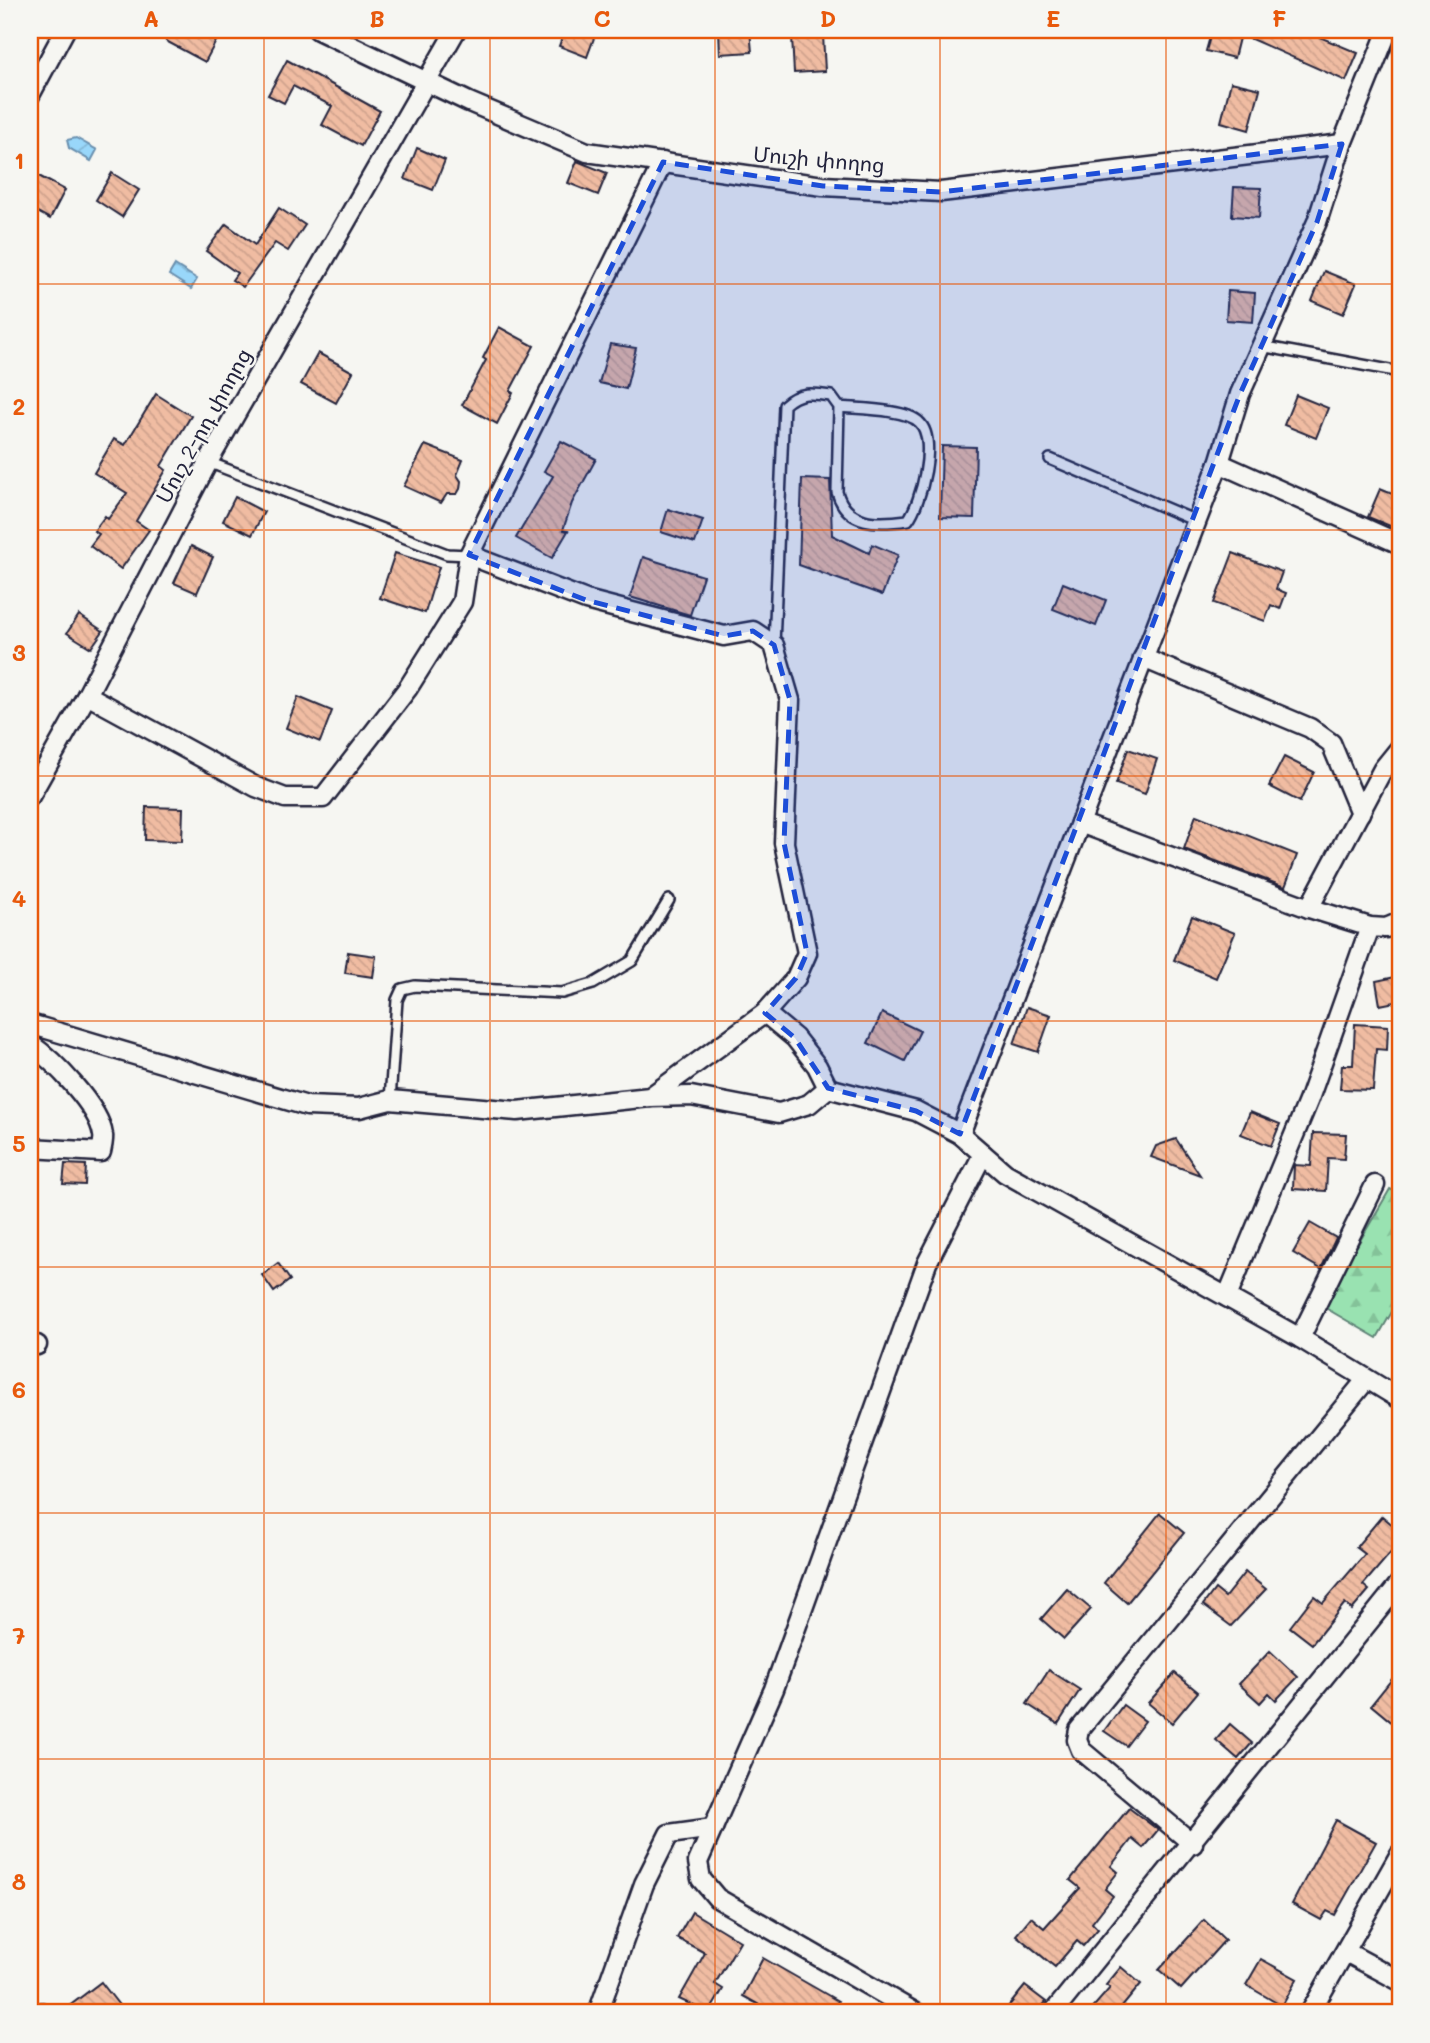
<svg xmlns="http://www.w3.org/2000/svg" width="1430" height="2043" viewBox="0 0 1430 2043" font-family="Mali,'Noto Sans Armenian',sans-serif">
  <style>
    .forest { fill: url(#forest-firs); stroke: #5e8276; stroke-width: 2 }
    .water { fill: url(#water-waves); stroke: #698fae; stroke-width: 2 }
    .building { fill: url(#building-back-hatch); stroke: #22223b; stroke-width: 2 }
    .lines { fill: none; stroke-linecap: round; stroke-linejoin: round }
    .lane-casing { stroke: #22223b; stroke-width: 14 }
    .street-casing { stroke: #22223b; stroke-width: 23 }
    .lane { stroke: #f6f6f2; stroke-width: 9 }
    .street { stroke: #f6f6f2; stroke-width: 18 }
    .marked { fill: #1d4ed8; fill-opacity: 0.2; stroke: #1d4ed8; stroke-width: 5; stroke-dasharray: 14 9; stroke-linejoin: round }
    .grid { fill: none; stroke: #e8590c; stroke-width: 2; stroke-opacity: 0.55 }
    .labels { text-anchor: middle; stroke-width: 5; stroke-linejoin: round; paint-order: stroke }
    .street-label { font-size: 21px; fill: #22223b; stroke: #f6f6f2 }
    .neatline { fill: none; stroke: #e8590c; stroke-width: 2.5 }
    .grid-label { font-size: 23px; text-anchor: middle; font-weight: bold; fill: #e8590c }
  </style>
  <defs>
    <pattern id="forest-firs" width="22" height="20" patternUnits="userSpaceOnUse" patternTransform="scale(1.75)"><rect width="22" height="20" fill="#99e2b1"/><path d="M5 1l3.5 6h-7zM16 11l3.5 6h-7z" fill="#84c299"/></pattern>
    <pattern id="water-waves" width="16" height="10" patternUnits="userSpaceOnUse" patternTransform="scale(1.75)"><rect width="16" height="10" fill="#99d7fa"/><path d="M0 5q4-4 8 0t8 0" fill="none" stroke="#84b8d7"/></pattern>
    <pattern id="building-back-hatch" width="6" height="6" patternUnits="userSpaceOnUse" patternTransform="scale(1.75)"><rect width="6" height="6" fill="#f0bca2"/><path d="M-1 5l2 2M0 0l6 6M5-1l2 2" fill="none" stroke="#cea18c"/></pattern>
  </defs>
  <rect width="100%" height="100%" fill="#f6f6f2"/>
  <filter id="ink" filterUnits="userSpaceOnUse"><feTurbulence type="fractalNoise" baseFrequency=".0143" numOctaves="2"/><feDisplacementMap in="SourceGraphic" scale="14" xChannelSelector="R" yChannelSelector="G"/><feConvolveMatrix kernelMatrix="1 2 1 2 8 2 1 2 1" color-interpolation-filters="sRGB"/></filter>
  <g filter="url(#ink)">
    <path class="forest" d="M1390,1189L1400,1194V1298L1377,1338L1322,1306Z"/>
    <g class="water">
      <path d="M76,138L97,150L91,161L69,148L67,140Z"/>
      <path d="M175,265L197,279L191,289L169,275Z"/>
    </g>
    <g class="building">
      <path d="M172,30H222L205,62L166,41Z"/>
      <path d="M565,30H597L587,57L559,46Z"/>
      <path d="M719,30H750L752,52L720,54Z"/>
      <path d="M1212,30H1303L1358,53L1346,81L1240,34L1234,58L1206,51Z"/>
      <path d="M823,35L825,71L794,73L792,37Z"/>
      <path d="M287,60L380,111L361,146L322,125L332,106L293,86L284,103L268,95Z"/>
      <path d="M1231,82L1260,89L1249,130L1221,122Z"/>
      <path d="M417,148L445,160L433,190L405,179Z"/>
      <path d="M577,161L607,173L598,195L568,183Z"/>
      <path d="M112,173L139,190L122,217L96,200Z"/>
      <path d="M35,174L65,190L50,219L30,208V182Z"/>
      <path d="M1234,187L1261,188L1259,218L1232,216Z"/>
      <path d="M279,208L305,225L288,251L275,243L243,287L232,280L237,273L206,251L226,224L255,245Z"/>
      <path d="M1324,271L1356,284L1343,314L1312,301Z"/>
      <path d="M1228,291L1255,293L1253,322L1226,320Z"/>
      <path d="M499,327L534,346L510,391L513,393L497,424L462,405L486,360L483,358Z"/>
      <path d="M610,344L636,348L626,389L599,383Z"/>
      <path d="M318,353L353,372L336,403L301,384Z"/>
      <path d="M156,394L191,416L161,466L166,470L136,521L149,530L121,569L90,546L99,534L94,531L105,516L108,519L127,493L94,473L114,439L125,445Z"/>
      <path d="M1296,395L1328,408L1316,438L1284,425Z"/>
      <path d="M561,441L596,459L572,503L563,530L568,531L552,558L516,538L553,476L544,471Z"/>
      <path d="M425,445L463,460L457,475L461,481L460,489L457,494H447L441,503L404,486Z"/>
      <path d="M942,446L976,447L974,518L940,517Z"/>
      <path d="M802,479L830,480L832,535L869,553L872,544L898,555L882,595L799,565Z"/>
      <path d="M1380,489L1400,497V530L1368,517Z"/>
      <path d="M235,497L264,512L252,535L223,521Z"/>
      <path d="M668,509L703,520L695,543L661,532Z"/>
      <path d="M191,546L213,557L197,593L174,583Z"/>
      <path d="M395,553L439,567L425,613L380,598Z"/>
      <path d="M1233,553L1282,572L1276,589L1286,593L1280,609L1271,605L1265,621L1214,603Z"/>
      <path d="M643,557L703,576L690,615L630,597Z"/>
      <path d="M1063,583L1106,600L1096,626L1053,609Z"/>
      <path d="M79,615L103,631L91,648L67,633Z"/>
      <path d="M298,697L332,711L320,742L286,728Z"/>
      <path d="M1128,749L1157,759L1145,794L1116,784Z"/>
      <path d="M1284,757L1314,772L1300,802L1269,786Z"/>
      <path d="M146,807L183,808L182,841L145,840Z"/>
      <path d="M1196,815L1297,855L1285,887L1184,849Z"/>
      <path d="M1192,916L1235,933L1216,978L1174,960Z"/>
      <path d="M348,952L376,956L373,977L345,973Z"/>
      <path d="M1400,976V1001L1380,1005L1376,981Z"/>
      <path d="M1027,1007L1051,1015L1038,1052L1014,1044Z"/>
      <path d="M882,1013L920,1031L905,1061L868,1043Z"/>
      <path d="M1355,1024L1388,1026L1387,1050L1376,1049L1373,1090L1340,1089L1342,1065H1353Z"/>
      <path d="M1250,1112L1280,1124L1271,1146L1241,1134Z"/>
      <path d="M1313,1133L1346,1134L1344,1159L1328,1158L1326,1191L1293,1189L1294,1165L1311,1166Z"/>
      <path d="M1176,1139L1200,1175L1151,1157L1156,1146Z"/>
      <path d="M65,1164L86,1165L85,1185L63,1184Z"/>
      <path d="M1310,1223L1336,1238L1321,1269L1293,1253Z"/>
      <path d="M278,1263L290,1280L274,1292L262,1275Z"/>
      <path d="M1160,1513L1184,1533L1127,1603L1104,1583Z"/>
      <path d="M1382,1516L1400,1531V1542L1363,1585L1369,1590L1352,1610L1345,1603L1312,1644L1290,1627L1314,1596L1323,1603L1365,1554L1356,1547Z"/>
      <path d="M1245,1572L1266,1589L1231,1626L1203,1605L1215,1589L1225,1597Z"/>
      <path d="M1067,1589L1091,1609L1064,1639L1041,1619Z"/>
      <path d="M1270,1651L1298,1677L1276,1700L1269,1693L1260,1703L1239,1684Z"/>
      <path d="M1400,1669V1729L1371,1705Z"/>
      <path d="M1049,1670L1080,1690L1058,1724L1027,1704Z"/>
      <path d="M1175,1673L1198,1692L1172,1723L1148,1703Z"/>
      <path d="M1123,1705L1145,1721L1126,1746L1104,1731Z"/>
      <path d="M1230,1724L1252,1743L1238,1759L1216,1740Z"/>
      <path d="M1129,1808L1158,1830L1143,1848L1132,1839L1111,1866L1118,1872L1105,1889L1113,1896L1092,1923L1098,1929L1083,1946L1077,1941L1055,1967L1016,1935L1031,1917L1044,1928L1080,1888L1070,1880Z"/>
      <path d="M1336,1820L1376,1842L1335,1915L1327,1911L1321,1920L1292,1904Z"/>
      <path d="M692,1912L740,1941L715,1984L723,1989L709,2013L679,1999L705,1953L677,1938Z"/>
      <path d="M1204,1920L1225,1940L1181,1989L1159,1970Z"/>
      <path d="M763,1958L838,2001L831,2013H774L743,1996Z"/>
      <path d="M1261,1959L1297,1979L1282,2006L1246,1985Z"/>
      <path d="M1121,1967L1141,1984L1117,2013H1088L1110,1988L1106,1985Z"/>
      <path d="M101,1982L125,2013H60Z"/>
      <path d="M1025,1986L1046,2002L1036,2013H1003Z"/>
    </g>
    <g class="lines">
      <g class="lane-casing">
        <g id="lane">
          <path d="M1261,346L1400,372"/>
          <path d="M1050,459L1196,521"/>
          <path d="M208,462L447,554L469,555"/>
          <path d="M774,645L784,405C799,391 812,393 831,396L839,407L837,492C847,526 878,524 908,520C921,503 938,439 919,422C906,409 858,409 839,407"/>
          <path d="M390,1100L397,1000L402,989L415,986L562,993L593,984L632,961L669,900"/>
          <path d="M35,2013L42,2008"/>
        </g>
      </g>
      <g class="street-casing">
        <g id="street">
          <path d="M318,30L469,102L587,152L823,186L941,192L1342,144"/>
          <path d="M30,95L65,30"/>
          <path d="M1219,463L1400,544"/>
          <path d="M469,555L586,600L724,636L753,631L774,645L790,700L784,843L807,953L796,978L765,1013L795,1038L817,1066L828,1088L916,1111L960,1134L1005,1173L1300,1338L1400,1399"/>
          <path d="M1143,658L1310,728L1331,743L1360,813"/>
          <path d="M87,695L256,787L285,798H323L408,688L462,602L469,555L663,162"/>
          <path d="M30,796L87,695L208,462L456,30"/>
          <path d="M1080,823L1309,908L1370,927L1386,928L1400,922"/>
          <path d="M1309,908L1383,769L1400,748"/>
          <path d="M30,1024L307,1106L359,1108L390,1100L517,1111L650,1097L765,1013"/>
          <path d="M30,1044C53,1060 99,1106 103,1135C104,1139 102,1147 101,1152L30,1148"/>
          <path d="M650,1097L691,1096L779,1113L809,1104L828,1088"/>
          <path d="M960,1134L1219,463L1240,394L1317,222L1342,144L1388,30"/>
          <path d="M1227,1297L1309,1099L1370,927"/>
          <path d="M1300,1338L1375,1185"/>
          <path d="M30,1345H37"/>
          <path d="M1193,1844L1081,1750L1077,1740L1079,1730L1366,1380"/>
          <path d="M1346,1952L1400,1981"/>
          <path d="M598,2013L644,1884L669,1834L713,1828"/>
          <path d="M916,2013L717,1898L701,1879L698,1862L774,1689L927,1263L983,1154"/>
          <path d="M1053,2013L1400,1583"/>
          <path d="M1310,2013L1400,1854"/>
        </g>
      </g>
      <use href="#lane" class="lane"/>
      <use href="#street" class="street"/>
    </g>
  </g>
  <path class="marked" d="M1342,144L1317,222L1240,394L960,1134L916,1111L828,1088L795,1038L765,1013L796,978L807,953L784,843L790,700L774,645L753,631L724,636L586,600L469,555L663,162L823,186L941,192Z"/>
  <path class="grid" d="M264,30V2013M490,30V2013M715,30V2013M940,30V2013M1166,30V2013M30,284H1400M30,530H1400M30,776H1400M30,1021H1400M30,1267H1400M30,1513H1400M30,1759H1400"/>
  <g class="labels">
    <g class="street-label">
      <text transform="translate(819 160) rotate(5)" y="7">Մուշի փողոց</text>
      <text transform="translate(204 426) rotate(-61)" y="7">Մուշ 2-րդ փողոց</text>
    </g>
  </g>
  <rect width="1430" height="2043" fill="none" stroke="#f6f6f2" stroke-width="77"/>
  <rect x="38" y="38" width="1354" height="1966" class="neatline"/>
  <g class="grid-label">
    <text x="151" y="27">A</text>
    <text x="377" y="27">B</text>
    <text x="602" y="27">C</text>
    <text x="828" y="27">D</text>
    <text x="1053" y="27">E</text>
    <text x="1279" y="27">F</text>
    <text x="19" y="169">1</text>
    <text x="19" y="415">2</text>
    <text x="19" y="661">3</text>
    <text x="19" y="907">4</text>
    <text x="19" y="1152">5</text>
    <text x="19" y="1398">6</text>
    <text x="19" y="1644">7</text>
    <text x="19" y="1890">8</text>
  </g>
</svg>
